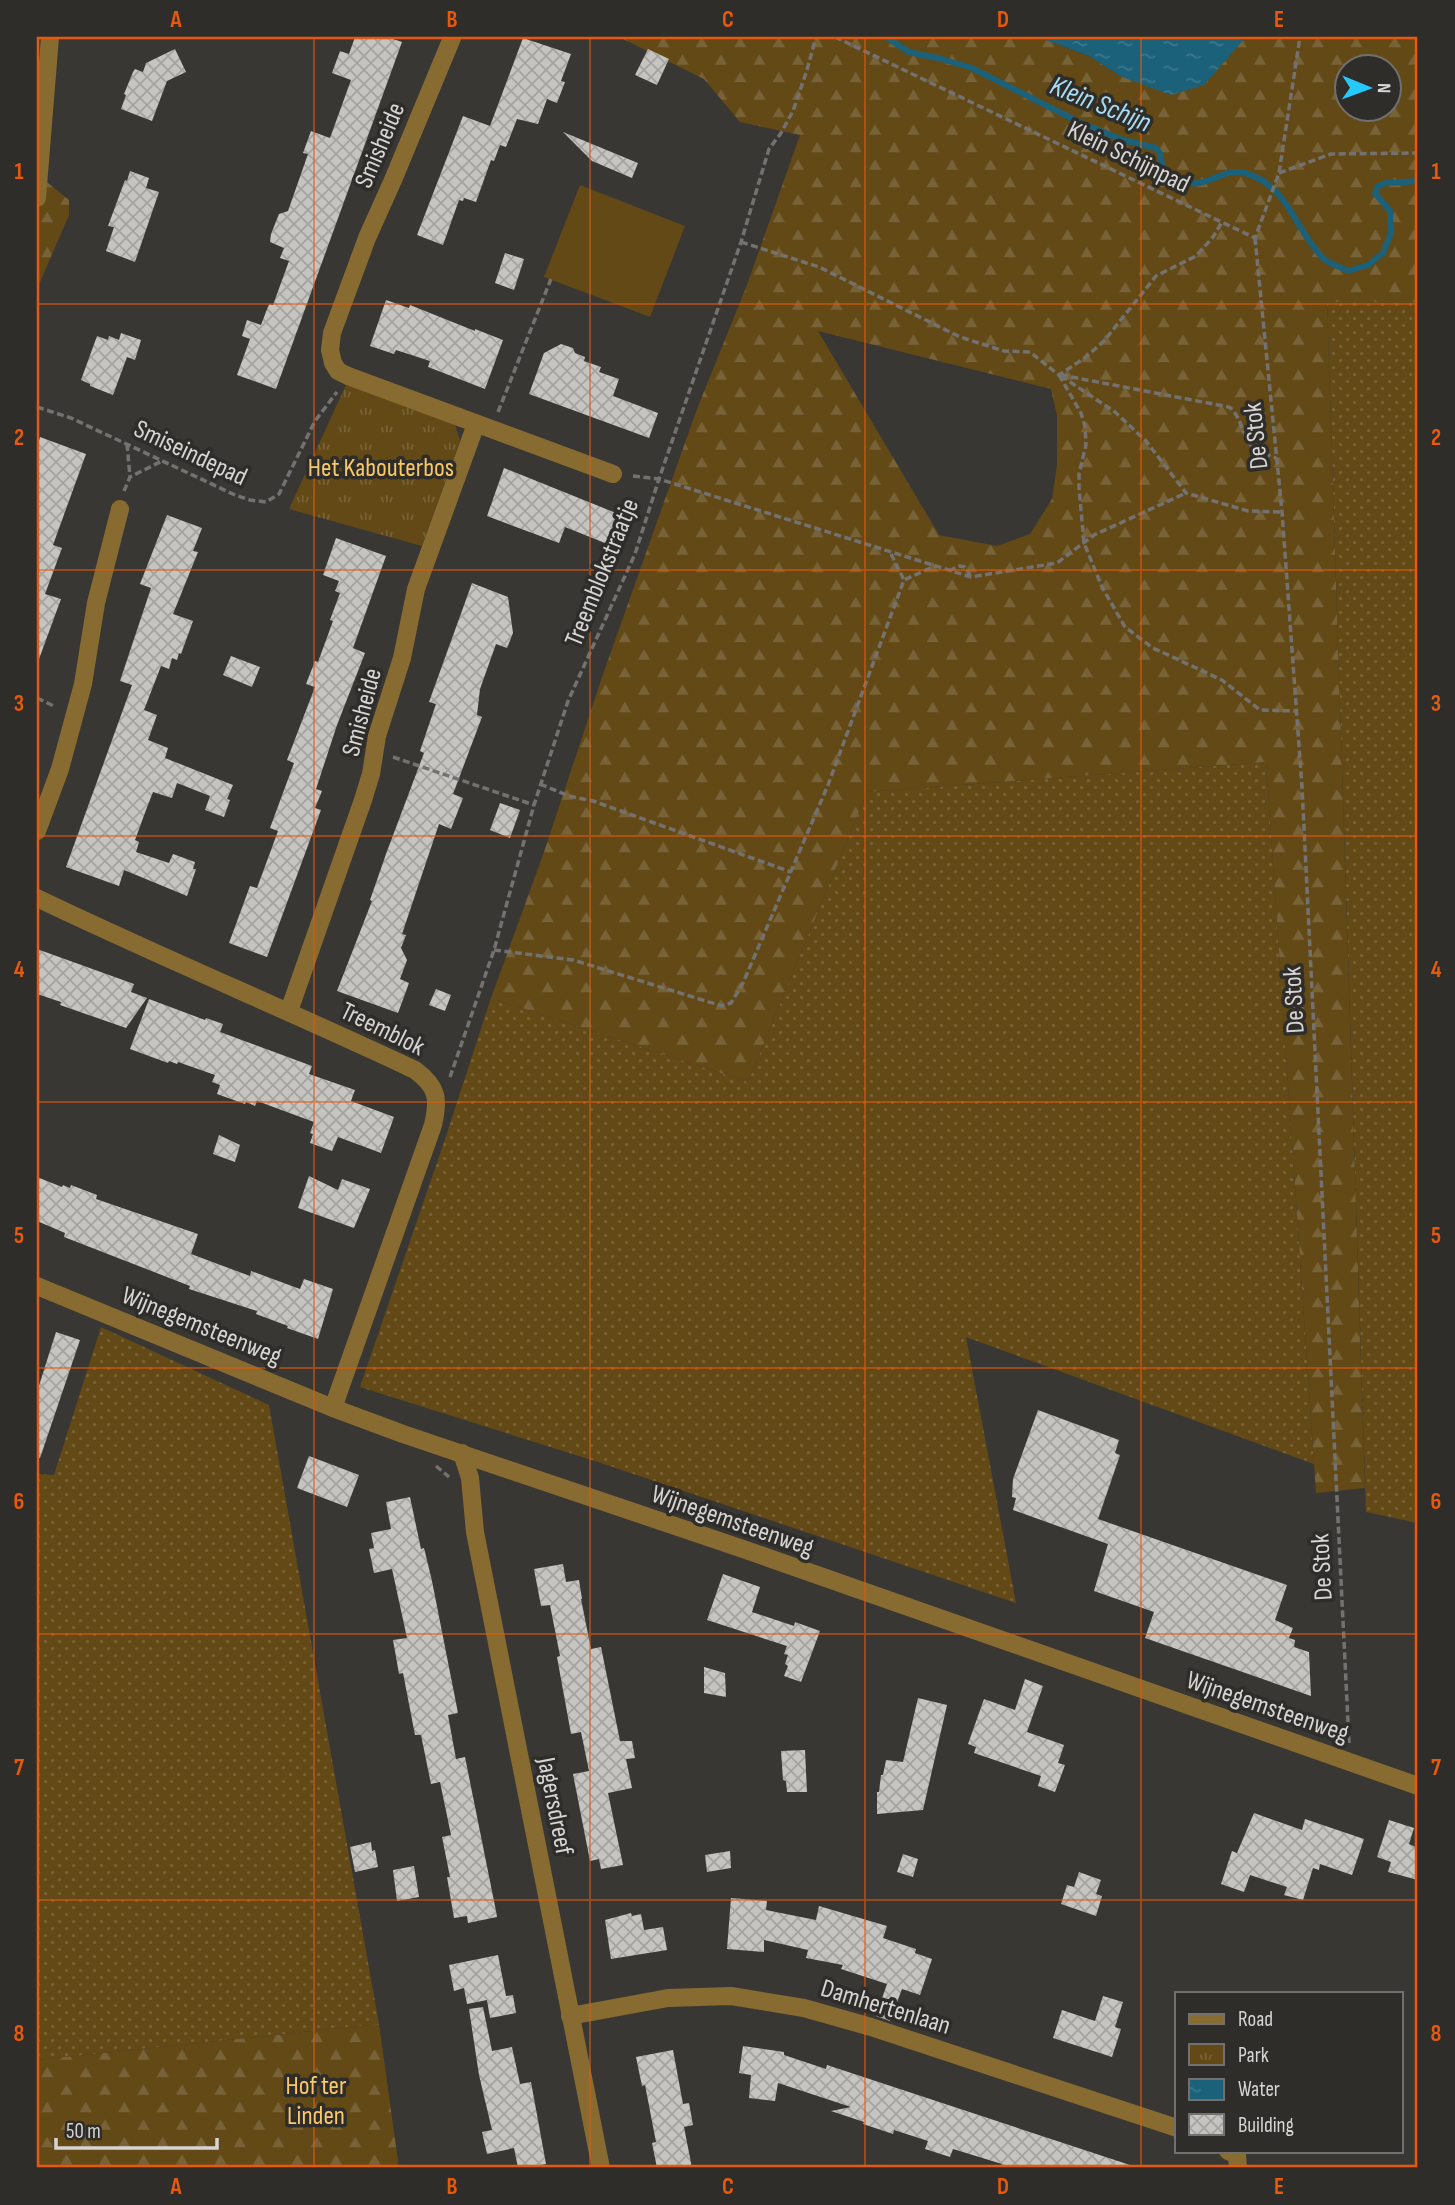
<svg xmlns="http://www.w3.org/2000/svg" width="1455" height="2205" viewBox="0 0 1455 2205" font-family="'Sofia Sans Condensed',sans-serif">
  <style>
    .grass { fill: url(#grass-dots) }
    .forest { fill: url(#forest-firs); fill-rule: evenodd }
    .park { fill: url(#park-tufts) }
    .pitch { fill: #624916 }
    .water { fill: url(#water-ripples) }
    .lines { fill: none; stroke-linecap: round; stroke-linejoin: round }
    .stream { stroke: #1c617a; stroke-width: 6 }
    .building { fill: url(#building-cross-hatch) }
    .path { stroke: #747270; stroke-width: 3.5; stroke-dasharray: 7 3.5; stroke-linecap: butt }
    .minor { stroke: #886b30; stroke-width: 18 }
    .grid { fill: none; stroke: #e8590c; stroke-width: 2; stroke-opacity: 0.55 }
    .labels { text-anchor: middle; stroke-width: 7; stroke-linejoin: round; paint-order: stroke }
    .street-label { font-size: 26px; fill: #d6d5d3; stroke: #2f2d2a }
    .park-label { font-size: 26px; fill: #f9c868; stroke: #2f2d2a }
    .water-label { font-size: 28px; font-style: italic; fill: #a8def5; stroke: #2f2d2a }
    .neatline { fill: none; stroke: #e8590c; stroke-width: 2.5 }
    .grid-label { font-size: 23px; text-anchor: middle; font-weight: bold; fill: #e8590c }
  </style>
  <defs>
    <pattern id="grass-dots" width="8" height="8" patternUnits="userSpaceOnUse" patternTransform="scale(1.75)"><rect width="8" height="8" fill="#624916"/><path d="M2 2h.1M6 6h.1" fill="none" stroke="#786237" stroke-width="1.8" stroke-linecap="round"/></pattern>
    <pattern id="forest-firs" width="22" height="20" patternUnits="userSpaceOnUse" patternTransform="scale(1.75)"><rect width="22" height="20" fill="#624916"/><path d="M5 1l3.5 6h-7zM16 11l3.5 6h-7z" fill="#786237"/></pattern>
    <pattern id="park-tufts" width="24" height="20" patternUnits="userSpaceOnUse" patternTransform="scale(1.75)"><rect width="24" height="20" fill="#624916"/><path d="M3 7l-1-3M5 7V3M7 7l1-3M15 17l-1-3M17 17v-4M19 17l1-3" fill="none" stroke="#786237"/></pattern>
    <pattern id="water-ripples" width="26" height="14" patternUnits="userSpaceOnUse" patternTransform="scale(1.75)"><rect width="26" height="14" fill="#1c617a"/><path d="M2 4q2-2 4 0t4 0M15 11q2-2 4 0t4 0" fill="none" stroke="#3c778c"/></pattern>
    <pattern id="building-cross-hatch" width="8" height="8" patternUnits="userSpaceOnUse" patternTransform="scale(1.75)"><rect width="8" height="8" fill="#c6c4c0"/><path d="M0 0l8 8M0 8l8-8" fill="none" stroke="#a4a3a0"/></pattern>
  </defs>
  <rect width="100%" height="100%" fill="#393734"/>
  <g class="grass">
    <path d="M1327,301L1418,302V1523L1366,1512Z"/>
    <path d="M1266,762L1314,1464L966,1337L1016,1603L598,1462L360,1387L444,1142L491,998L748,1082L867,792Z"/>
    <path d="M101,1327L269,1405L379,2024L37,2060V1474L54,1475Z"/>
  </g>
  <g class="forest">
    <path d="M619,37H1038L1089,56L1122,77L1240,43L1246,37H1418V302H1327L1365,1488L1316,1493L1266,762L867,792L748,1082L491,998L544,852L601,680L697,409L747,285L800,135L740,122L704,79ZM1346,66H1388V108H1346ZM818,331L1051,389L1057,415V465L1052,499L1030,534L997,546L939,535Z"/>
    <path d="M37,174L69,200V215L37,289Z"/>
    <path d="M379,2024L399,2168H37V2060Z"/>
  </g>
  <path class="park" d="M346,385L455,424L460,441L422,546L289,509Z"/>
  <path class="pitch" d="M580,185L685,226L650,317L544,277Z"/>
  <path class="water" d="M1038,37H1246L1204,85L1171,95L1122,77L1089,56Z"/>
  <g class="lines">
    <path class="stream" d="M886,37L909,52L942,59L972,68L1077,121L1123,140L1156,148L1161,155C1159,176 1185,187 1203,182C1219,178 1227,169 1245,173C1288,184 1295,231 1324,259C1330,264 1341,267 1348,271L1368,265L1383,253L1391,233L1390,211L1375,193L1378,186L1386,183L1418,181"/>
  </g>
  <g class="building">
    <path d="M355,37H387L402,42L276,389L237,375L250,339L242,336L247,320L261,325L269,304L273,305L289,261L280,258L284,248L270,242L271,234L279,214L288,211L308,154L303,153L311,131L330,138L351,80L332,73L340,51L349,54Z"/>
    <path d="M523,38L571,54L561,81L565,82L557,103L547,99L538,124L517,119L506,147L500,145L494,161L491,160L476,202L464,198L463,201L459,200L443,245L417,235L463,116L490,126Z"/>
    <path d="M175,49L186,72L167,81L152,121L121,109L126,95L124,94L133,72L135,69L143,72L146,63Z"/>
    <path d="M648,49L669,59L657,85L635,75Z"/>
    <path d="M563,132L638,163L632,178L592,161Z"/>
    <path d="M130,171L149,178L146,188L159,192L135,262L106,251L114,227L108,226L125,180L127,181Z"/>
    <path d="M505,253L524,259L514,290L495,283Z"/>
    <path d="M386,300L409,308L410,305L475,331V329L503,340L485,389L428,367L430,361L396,350L394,354L370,346Z"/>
    <path d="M121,333L141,340L135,360L127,357L113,395L90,386V384L81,380L97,336L108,340L109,336L119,340Z"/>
    <path d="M561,344L573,348L575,353L585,357L584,361L601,367L599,372L619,379L613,396L658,413L649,438L529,394L544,353Z"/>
    <path d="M40,437L86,454L53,545L62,548L45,594L61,599L39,659H37V447Z"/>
    <path d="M504,468L621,515L610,545L565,527L559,543L487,516Z"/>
    <path d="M167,515L202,528L193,551L198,552L173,614L193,621L181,654L179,653L177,660L172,658L169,669L161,666L144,710L157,715L148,740L168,748L165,758L233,785L227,799L230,800L224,817L205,810L210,796L177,783L172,798L153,792L146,810L135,840L139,842L136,852L169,863L173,854L195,862L193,869H196L187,896L124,870L119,886L66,867L132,685L120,681L151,588L140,584Z"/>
    <path d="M336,538L386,556L353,648L365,653L337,725L316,789L322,791L315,808L321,810L267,957L229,943L250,886L257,888L278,831L270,828L294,763L287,760L315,687L306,684L315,661L318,662L333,621L330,620L340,593L335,591L339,581L323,575Z"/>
    <path d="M472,583L508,597L513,633L507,648L496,644L480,689L477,715L482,717L453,794L463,798L451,829L439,824L402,934L406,935L401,948L407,960L400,979L409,983L398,1013L337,991L372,901L370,900L386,854L424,753L420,751L436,704L429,702Z"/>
    <path d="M231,656L260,667L252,687L223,675Z"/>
    <path d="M500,803L520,810L510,838L490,830Z"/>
    <path d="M37,949L134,984L131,992L147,998L126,1028L60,1005L61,1002L37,994Z"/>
    <path d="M436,989L451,995L445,1011L429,1005Z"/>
    <path d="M149,999L205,1020L206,1018L223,1024L220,1032L312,1066L309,1074L355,1090L351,1101L394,1117L381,1153L338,1137L332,1151L310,1143L313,1134L310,1133L314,1122L257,1101L255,1106L246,1102L245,1104L217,1094L220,1085L212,1082L215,1075L178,1062L177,1064L169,1061L168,1063L130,1049Z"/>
    <path d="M219,1135L240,1145L235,1162L213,1154Z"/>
    <path d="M309,1176L338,1190L342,1179L370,1189L354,1228L298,1208Z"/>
    <path d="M37,1177L62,1187L63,1185L70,1188L71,1185L97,1195L96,1199L198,1234L191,1254L250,1276L251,1271L300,1289L304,1279L333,1289L318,1339L287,1328L288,1326L256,1314L257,1311L189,1289L190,1286L64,1237L65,1233L37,1221Z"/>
    <path d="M56,1332L80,1340L40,1458H37V1392Z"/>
    <path d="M1038,1410L1119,1440L1115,1453L1120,1455L1098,1519L1287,1585L1275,1620L1293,1628L1289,1638L1295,1640L1294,1647L1309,1652L1311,1696L1145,1638L1154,1612L1094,1591L1108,1544L1013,1510L1016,1498L1012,1497L1013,1479Z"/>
    <path d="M309,1456L359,1475L347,1507L297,1488Z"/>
    <path d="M410,1497L421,1549L424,1548L432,1581L458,1713L448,1715L456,1759L465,1757L496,1911L497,1917L468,1923L467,1916L454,1918L447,1877H450L442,1837L451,1835L440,1782L431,1784L421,1735H415L403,1673L399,1674L393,1640L407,1638L392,1569L374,1573L369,1549L374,1548L371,1533L391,1529L386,1502Z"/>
    <path d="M563,1564L566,1582L579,1580L582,1599H581L591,1649L601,1647L620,1741H632L635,1758L626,1759L632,1788L608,1793L623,1865L601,1869L599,1859L590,1861L573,1774L589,1771L581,1732L571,1734L557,1657L560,1656L550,1605L541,1606L534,1569Z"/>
    <path d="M723,1574L760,1587L752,1612L794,1626L795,1622L820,1631L801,1682L784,1676L788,1666L785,1664L788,1655L784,1654L787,1646L707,1620Z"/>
    <path d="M704,1667L725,1673L726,1697L704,1693Z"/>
    <path d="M1025,1679L1043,1686L1027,1732L1064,1745L1058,1763L1065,1765L1055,1792L1038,1786L1041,1776L974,1753L976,1747L968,1744L984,1699L1015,1710Z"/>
    <path d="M918,1698L947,1705L923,1810L877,1814V1792H879L881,1775H883L886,1760L903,1762Z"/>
    <path d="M805,1750L807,1792H787L786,1781L783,1780L781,1751Z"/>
    <path d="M1254,1813L1302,1830L1305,1819L1364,1839L1352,1875L1320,1864L1319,1870L1313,1868L1303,1900L1284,1895L1287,1887L1250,1875L1244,1892L1221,1884L1232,1851L1237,1853Z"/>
    <path d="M1389,1820L1414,1828L1409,1844L1418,1848V1880L1388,1872L1391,1862L1377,1857Z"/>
    <path d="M371,1842L372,1851L375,1850L378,1867L355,1872L350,1847Z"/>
    <path d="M730,1851L731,1868L707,1872L705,1855Z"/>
    <path d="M903,1854L918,1859L913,1877L897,1872Z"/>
    <path d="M414,1866L419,1897L397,1901L393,1870Z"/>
    <path d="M1079,1872L1101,1880L1096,1894L1102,1896L1096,1916L1061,1904L1067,1885L1074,1887Z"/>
    <path d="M731,1898L767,1901L766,1910L816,1920L819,1906L887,1926L883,1938L916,1949L915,1953L932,1959L920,1995L902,1989L890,2021L876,2016L887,1984L841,1969L843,1965L806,1958L808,1950L764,1940V1952L727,1949Z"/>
    <path d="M631,1913L632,1916L641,1914L644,1930L663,1927L667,1950L611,1959L605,1920Z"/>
    <path d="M498,1955L506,1996L513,1995L516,2013L490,2018L487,2000L467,2004L464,1988L454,1991L449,1965Z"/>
    <path d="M1103,1996L1123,2002L1115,2027L1121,2029L1112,2057L1053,2038L1062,2010L1095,2021Z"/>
    <path d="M483,2007L492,2051L512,2047L520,2084L531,2082L546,2164L536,2166L537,2168H518L514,2148L487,2154L482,2132L492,2130L479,2075L469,2009Z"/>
    <path d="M743,2046L784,2052V2055L826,2069L827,2065L1130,2165V2168H1000L1002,2164L953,2149L950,2157L925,2149L928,2141L894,2130L893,2134L863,2124L864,2122L831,2111L851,2107L778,2083L775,2101L749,2098L751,2075L739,2073Z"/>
    <path d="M673,2050L683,2104L689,2103L693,2125L684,2127L692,2168H657L652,2143L656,2142L645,2085L642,2086L636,2057Z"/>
  </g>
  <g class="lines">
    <g class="path">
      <path d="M835,37L1255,238L1279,173L1300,37"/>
      <path d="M1279,173L1331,154L1418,153"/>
      <path d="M1255,238L1282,512L1302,787L1349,1743"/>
      <path d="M741,242L819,267L960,337L1004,351L1030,352L1059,375L1086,357L1104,341L1156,276L1196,256L1213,237L1222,222"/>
      <path d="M1059,375L1081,413L1085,426L1086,445L1079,474V488L1084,543L1102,587L1125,627L1153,648L1222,680L1260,710L1296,711"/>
      <path d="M1061,375L1229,407C1243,417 1241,438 1255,449C1260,453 1269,455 1276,458"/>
      <path d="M1061,376L1115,412L1146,441L1186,493L1248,511L1282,512"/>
      <path d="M37,407L71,418L235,495L250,500L266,502L279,494L315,421L337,392"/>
      <path d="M498,412L551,279"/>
      <path d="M127,444L130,477"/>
      <path d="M633,476L659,479L971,577L1057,563L1094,535L1186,493"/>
      <path d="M124,491L130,477L162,461"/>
      <path d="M891,554L904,580"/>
      <path d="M949,571L959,566L965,567L971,577"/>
      <path d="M37,698L56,707"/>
      <path d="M393,757L534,805"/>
      <path d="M540,784L569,796L593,801L791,872"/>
      <path d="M494,950L573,960L722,1006L731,1003L743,983L828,785L904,580L935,566"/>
      <path d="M450,1077L494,950L534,805L568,701L635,554L659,479L741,242L769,149L781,133L793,111L807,70L816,37"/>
      <path d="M436,1466L449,1477"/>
    </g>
    <g class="minor">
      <path d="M452,38L393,180L367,238L332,333L330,350L333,363L338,371L348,376L613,474"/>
      <path d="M37,198L50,37"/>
      <path d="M37,831L60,769L83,684L96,603L120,509"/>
      <path d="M37,898C162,958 290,1011 415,1070C438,1087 439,1099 433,1125L333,1408"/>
      <path d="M289,1011L363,800L371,774L377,736L402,658L416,589L476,424"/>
      <path d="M37,1286L333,1408L403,1434L746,1550L1418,1786"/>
      <path d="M462,1453L470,1478L475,1532L601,2168"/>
      <path d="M570,2016L668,1998L731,1996L804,2008L871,2027L1177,2128"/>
      <path d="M1228,2151L1237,2155L1238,2168"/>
    </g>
  </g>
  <path class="grid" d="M314,37V2168M590,37V2168M865,37V2168M1141,37V2168M37,304H1418M37,570H1418M37,836H1418M37,1102H1418M37,1368H1418M37,1634H1418M37,1900H1418"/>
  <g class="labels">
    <g class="street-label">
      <text transform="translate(379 145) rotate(-67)" y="9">Smisheide</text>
      <text transform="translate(1129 156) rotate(26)" y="9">Klein Schijnpad</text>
      <text transform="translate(1255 436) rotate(-96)" y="9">De Stok</text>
      <text transform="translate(191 452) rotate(25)" y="9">Smiseindepad</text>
      <text transform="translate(601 572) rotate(-68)" y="9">Treemblokstraatje</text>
      <text transform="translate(361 712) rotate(-75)" y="9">Smisheide</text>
      <text transform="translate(1293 1000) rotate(-93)" y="9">De Stok</text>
      <text transform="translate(383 1028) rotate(26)" y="9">Treemblok</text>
      <text transform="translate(202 1325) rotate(22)" y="9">Wijnegemsteenweg</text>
      <text transform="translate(733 1520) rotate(19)" y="9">Wijnegemsteenweg</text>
      <text transform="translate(1321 1567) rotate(-93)" y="9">De Stok</text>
      <text transform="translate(1268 1706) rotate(19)" y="9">Wijnegemsteenweg</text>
      <text transform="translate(556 1806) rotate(79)" y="9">Jagersdreef</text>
      <text transform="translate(886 2006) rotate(17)" y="9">Damhertenlaan</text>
    </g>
    <g class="park-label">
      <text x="381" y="476">Het Kabouterbos</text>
      <text x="316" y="2094">Hof ter<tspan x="316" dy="30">Linden</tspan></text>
    </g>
    <g class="water-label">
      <text transform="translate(1101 103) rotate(22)" y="10">Klein Schijn</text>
    </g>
  </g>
  <rect width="1455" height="2205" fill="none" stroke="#2f2d2a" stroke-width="77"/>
  <rect x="1175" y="1992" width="228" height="161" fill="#2f2d2a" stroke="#72706e" stroke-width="2"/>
  <rect x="1189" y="2014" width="35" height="10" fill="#886b30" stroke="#72706e" stroke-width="2"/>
  <text x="1238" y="2026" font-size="21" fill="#d6d5d3">Road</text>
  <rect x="1189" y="2044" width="35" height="21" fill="url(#park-tufts)" stroke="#72706e" stroke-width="2"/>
  <text x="1238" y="2062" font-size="21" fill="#d6d5d3">Park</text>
  <rect x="1189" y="2079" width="35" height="21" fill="url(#water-ripples)" stroke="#72706e" stroke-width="2"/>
  <text x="1238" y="2096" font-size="21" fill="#d6d5d3">Water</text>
  <rect x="1189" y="2114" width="35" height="21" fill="url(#building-cross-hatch)" stroke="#72706e" stroke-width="2"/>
  <text x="1238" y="2132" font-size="21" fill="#d6d5d3">Building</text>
  <g transform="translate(1368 88) rotate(91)"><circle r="33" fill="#2f2d2a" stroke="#72706e" stroke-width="2"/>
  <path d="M0-5L12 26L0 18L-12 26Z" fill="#25c9fe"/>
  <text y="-10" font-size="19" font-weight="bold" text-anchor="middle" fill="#d6d5d3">N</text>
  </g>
  <path d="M56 2138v10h161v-10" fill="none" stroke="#d6d5d3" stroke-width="3.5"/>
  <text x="66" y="2138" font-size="21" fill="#d6d5d3" stroke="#2f2d2a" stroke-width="5" paint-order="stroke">50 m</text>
  <rect x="38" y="38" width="1378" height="2128" class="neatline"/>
  <g class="grid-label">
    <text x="176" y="27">A</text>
    <text x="452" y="27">B</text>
    <text x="728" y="27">C</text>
    <text x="1003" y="27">D</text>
    <text x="1279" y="27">E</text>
    <text x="19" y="179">1</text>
    <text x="1436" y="179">1</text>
    <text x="19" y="445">2</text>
    <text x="1436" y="445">2</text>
    <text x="19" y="711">3</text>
    <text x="1436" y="711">3</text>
    <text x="19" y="977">4</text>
    <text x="1436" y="977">4</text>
    <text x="19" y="1243">5</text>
    <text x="1436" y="1243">5</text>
    <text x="19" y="1509">6</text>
    <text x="1436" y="1509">6</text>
    <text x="19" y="1775">7</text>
    <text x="1436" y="1775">7</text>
    <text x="19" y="2041">8</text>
    <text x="1436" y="2041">8</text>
    <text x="176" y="2194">A</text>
    <text x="452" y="2194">B</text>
    <text x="728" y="2194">C</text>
    <text x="1003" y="2194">D</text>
    <text x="1279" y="2194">E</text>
  </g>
</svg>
